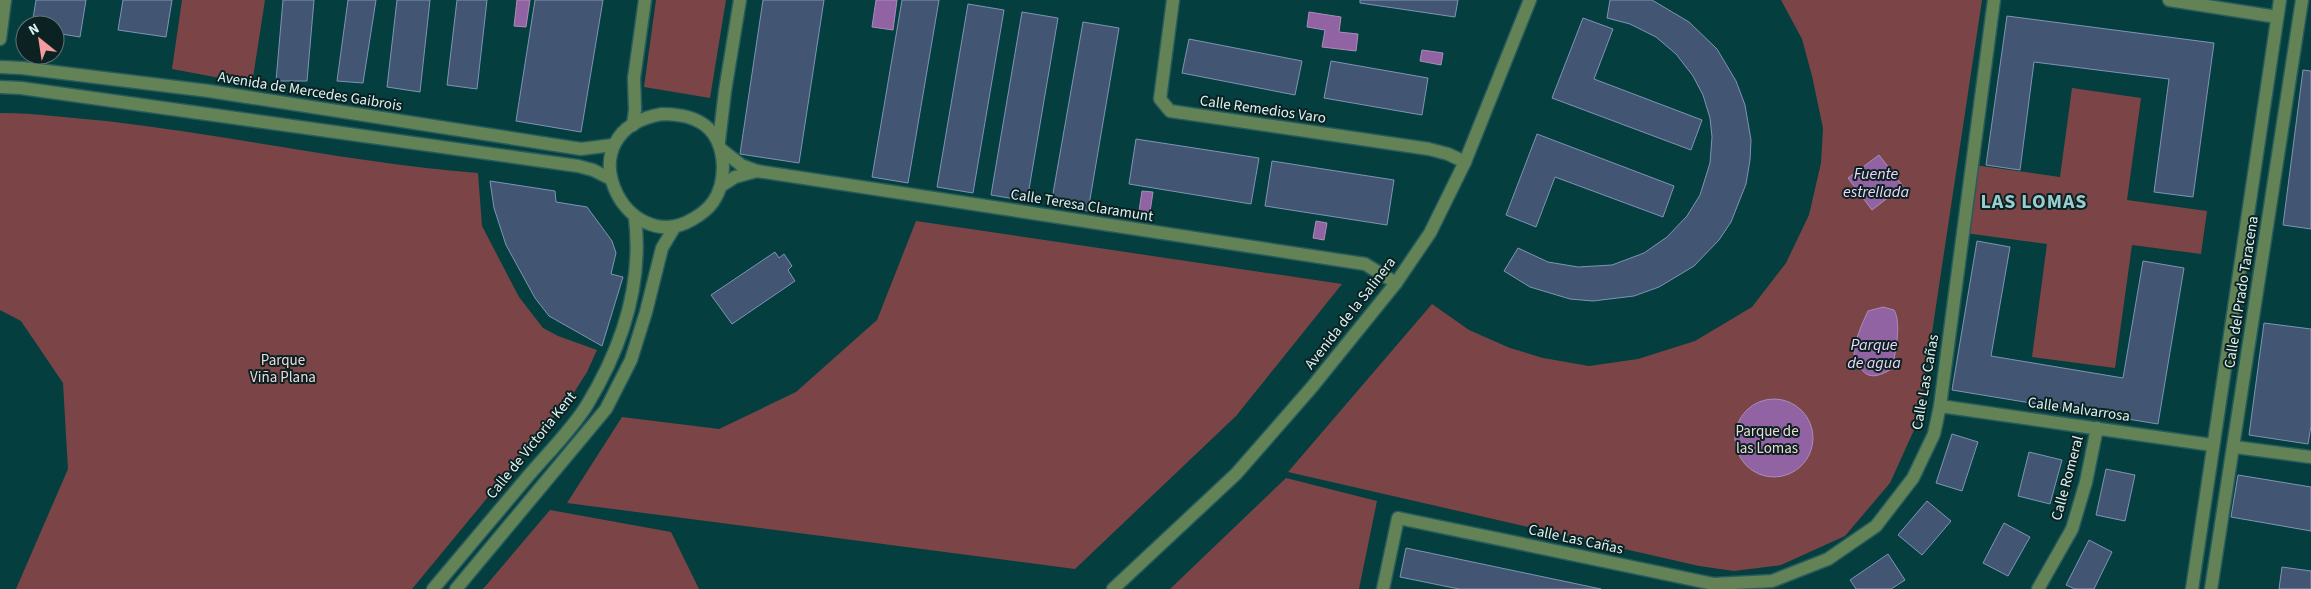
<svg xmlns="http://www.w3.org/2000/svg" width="2311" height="589" viewBox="0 0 2311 589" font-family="'Source Sans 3',sans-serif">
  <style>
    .green { fill: #7b4548 }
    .water { fill: #9263a2; stroke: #a88ebb }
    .building { fill: #425673; stroke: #7e94b4 }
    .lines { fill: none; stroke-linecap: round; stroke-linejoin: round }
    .minor-casing { stroke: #275b5c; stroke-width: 15 }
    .minor { stroke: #638357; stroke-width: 12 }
    .labels { text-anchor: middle; stroke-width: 4; stroke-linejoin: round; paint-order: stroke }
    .street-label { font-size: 15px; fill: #daf4f4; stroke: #0c2122 }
    .park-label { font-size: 15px; fill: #f1d8d8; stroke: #0c2122 }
    .water-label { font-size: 16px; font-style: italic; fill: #f1d6fa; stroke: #0c2122 }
    .district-label { font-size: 20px; font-weight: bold; letter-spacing: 1px; fill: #99cdce; stroke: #0c2122 }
  </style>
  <rect width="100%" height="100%" fill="#053e3f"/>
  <g class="green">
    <path d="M182,0H265L252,84L172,69Z"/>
    <path d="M656,0H726L710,98L644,87Z"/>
    <path d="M1781,0H1982L1919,419L1890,483L1845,536L1781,565L1734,571L1699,566L1288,472L1432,304L1469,330L1510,348L1543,358L1589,366L1638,359L1695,341L1752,307L1786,263L1809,215L1821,163L1823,128L1812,76L1802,39Z"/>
    <path d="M2072,88L2141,98L2127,200L2207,211L2201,254L2132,245L2115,368L2032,357L2047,244L1965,233L1974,165L2060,177Z"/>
    <path d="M0,113C36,113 70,118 106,121C230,135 353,163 478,173L482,226L519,297L543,328L558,336L597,350L587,372L573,394L412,589H16L68,469L63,383L21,321L0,310Z"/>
    <path d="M916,221L1342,284L1236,416L1075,569L567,503L622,417L719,429L796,392L877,320Z"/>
    <path d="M1286,478L1377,501L1359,589H1170Z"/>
    <path d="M550,510L671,532L699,589H483Z"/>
  </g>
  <g class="water">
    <path d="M517,0H530L526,27L514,26Z"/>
    <path d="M876,0H897L893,30L872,27Z"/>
    <path d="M1309,12L1341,17L1339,32L1358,34L1356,51L1322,47L1325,30L1307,27Z"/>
    <path d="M1422,50L1443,53L1441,65L1420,61Z"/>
    <path d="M1879,155L1903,186L1872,210L1848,178Z"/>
    <path d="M1142,191L1153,192L1150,212L1139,211Z"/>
    <path d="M1316,221L1327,223L1324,240L1313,238Z"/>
    <path d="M1883,307L1894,310C1902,323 1895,354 1892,369C1879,376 1868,381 1859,366C1857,363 1854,360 1854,356C1854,341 1862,324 1868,311Z"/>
    <circle cx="1774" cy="438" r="39"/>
  </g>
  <g class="building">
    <path d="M36,0H86L80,37L55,33V25H32Z"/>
    <path d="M123,0H172L166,37L118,30Z"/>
    <path d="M283,0H314L307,81H276Z"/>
    <path d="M348,0H376L363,83L337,81Z"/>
    <path d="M397,0H430L420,92L387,87Z"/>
    <path d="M457,0H487L477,89L447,85Z"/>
    <path d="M535,0H603L581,132L516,121Z"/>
    <path d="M763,0H824L799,163L740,154Z"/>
    <path d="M902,0H939L908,183L872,177Z"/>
    <path d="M1360,0H1458L1455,17L1360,3Z"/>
    <path d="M1610,0H1652L1689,22L1717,49L1736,81L1745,105L1751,140L1750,160L1746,184L1731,222L1719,240L1694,266L1659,287L1634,296L1593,301L1570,299L1530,287L1504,271L1518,248L1548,262L1578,267L1612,265L1644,253L1667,237L1687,216L1700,195L1710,163L1712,137L1710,118L1703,95L1693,76L1676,54L1656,37L1630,24L1607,18Z"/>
    <path d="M968,4L1004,10L973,193L937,187Z"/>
    <path d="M1022,12L1058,18L1027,201L991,195Z"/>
    <path d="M2007,16L2214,43L2193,197L2154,192L2169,79L2034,62L2020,170L1986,165Z"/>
    <path d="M1583,18L1613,29L1594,79L1702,120L1691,150L1552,98Z"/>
    <path d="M1083,22L1119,28L1088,211L1051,205Z"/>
    <path d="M1189,39L1302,61L1295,95L1182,73Z"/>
    <path d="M1331,61L1428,78L1422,115L1324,98Z"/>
    <path d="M2303,70L2311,71V229L2283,225Z"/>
    <path d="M1537,134L1674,186L1663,217L1555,177L1536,227L1506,215Z"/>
    <path d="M1136,139L1259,158L1251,204L1129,184Z"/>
    <path d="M1272,161L1394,180L1387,225L1265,206Z"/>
    <path d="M490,181L555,191L556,202L587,207L612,241L616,253L611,274L623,277L602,346L549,316L535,298L506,245L494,208Z"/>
    <path d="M1977,241L2010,247L1991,356L2123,378L2143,261L2184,268L2158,424L1952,390Z"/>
    <path d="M775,252L779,258L784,254L792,266L788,270L795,281L732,324L711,295Z"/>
    <path d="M2264,323L2311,329V426L2308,444L2249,435Z"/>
    <path d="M1952,434L1978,442L1962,491L1936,483Z"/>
    <path d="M2029,452L2062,460L2050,504L2018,496Z"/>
    <path d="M2106,469L2135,475L2125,521L2096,515Z"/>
    <path d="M2238,475L2311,487V531L2231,517Z"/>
    <path d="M1927,501L1951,521L1922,555L1898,535Z"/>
    <path d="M2004,523L2030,537L2008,576L1983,563Z"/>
    <path d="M2089,540L2112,552L2094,589H2075L2066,585Z"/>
    <path d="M1406,548L1601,589H1459L1400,577Z"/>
    <path d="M1888,554L1905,580L1891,589H1856L1850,580Z"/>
    <path d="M2282,567L2311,571V589H2279Z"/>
  </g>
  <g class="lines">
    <g class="minor-casing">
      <g id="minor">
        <path d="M1173,0L1160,99L1170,111L1429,149L1448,154L1465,162"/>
        <path d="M2169,0L2277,17"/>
        <path d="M0,39L5,0"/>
        <path d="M0,67L22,68L209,91L581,149L613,145"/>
        <path d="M0,87L21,88L578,166L593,170L611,179"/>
        <path d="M662,114C699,114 721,128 723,166C723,179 721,191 713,202C708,209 700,215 693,219C625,260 562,131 662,114Z"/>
        <path d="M633,125L635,110L634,78L645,0"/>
        <path d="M719,141L725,91L740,0"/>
        <path d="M757,171L1365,264L1396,283"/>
        <path d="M721,186L735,177L757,171L741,165L722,150"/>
        <path d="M1940,406L2212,445"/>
        <path d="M2235,447L2311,457"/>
        <path d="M433,589C463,553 494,517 524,481C543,458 571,431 587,405C621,349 643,284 635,218"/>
        <path d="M456,589L606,409L631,360L646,312L662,248L674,228"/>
        <path d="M1113,589L1236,474L1312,387L1396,283L1430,233L1465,162L1530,0"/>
        <path d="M1383,589L1398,518L1714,584L1772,581L1828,559L1876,526L1913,478L1934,434L1940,406L1994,0"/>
        <path d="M2038,589L2072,529L2086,482L2097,428"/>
        <path d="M2192,589L2280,0"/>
        <path d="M2211,589L2302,0"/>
      </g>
    </g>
    <use href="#minor" class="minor"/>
  </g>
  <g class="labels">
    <g class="street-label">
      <text transform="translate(310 91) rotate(9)" y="5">Avenida de Mercedes Gaibrois</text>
      <text transform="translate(1263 109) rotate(8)" y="5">Calle Remedios Varo</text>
      <text transform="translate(1082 205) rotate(9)" y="5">Calle Teresa Claramunt</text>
      <text transform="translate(2241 292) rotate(-81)" y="5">Calle del Prado Taracena</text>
      <text transform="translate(1350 313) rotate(-52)" y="5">Avenida de la Salinera</text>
      <text transform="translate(1925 382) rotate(-80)" y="5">Calle Las Cañas</text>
      <text transform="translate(2079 409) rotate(8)" y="5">Calle Malvarrosa</text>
      <text transform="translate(531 445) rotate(-51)" y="5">Calle de Victoria Kent</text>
      <text transform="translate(2067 478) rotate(-75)" y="5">Calle Romeral</text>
      <text transform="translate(1576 539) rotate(12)" y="5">Calle Las Cañas</text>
    </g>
    <g class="park-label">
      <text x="283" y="365">Parque<tspan x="283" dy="17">Viña Plana</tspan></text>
      <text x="1767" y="436">Parque de<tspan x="1767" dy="17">las Lomas</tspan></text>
    </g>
    <g class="water-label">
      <text x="1876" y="179">Fuente<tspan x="1876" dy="18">estrellada</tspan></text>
      <text x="1874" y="350">Parque<tspan x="1874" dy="18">de agua</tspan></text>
    </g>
    <g class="district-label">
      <text x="2034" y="208">LAS LOMAS</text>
    </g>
  </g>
  <g transform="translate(40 40) rotate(330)"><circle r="24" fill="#0c2122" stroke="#5e7576"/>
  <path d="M0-4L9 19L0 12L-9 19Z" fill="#f59b9e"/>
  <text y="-8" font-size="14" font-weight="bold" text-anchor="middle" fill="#daf4f4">N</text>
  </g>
</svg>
